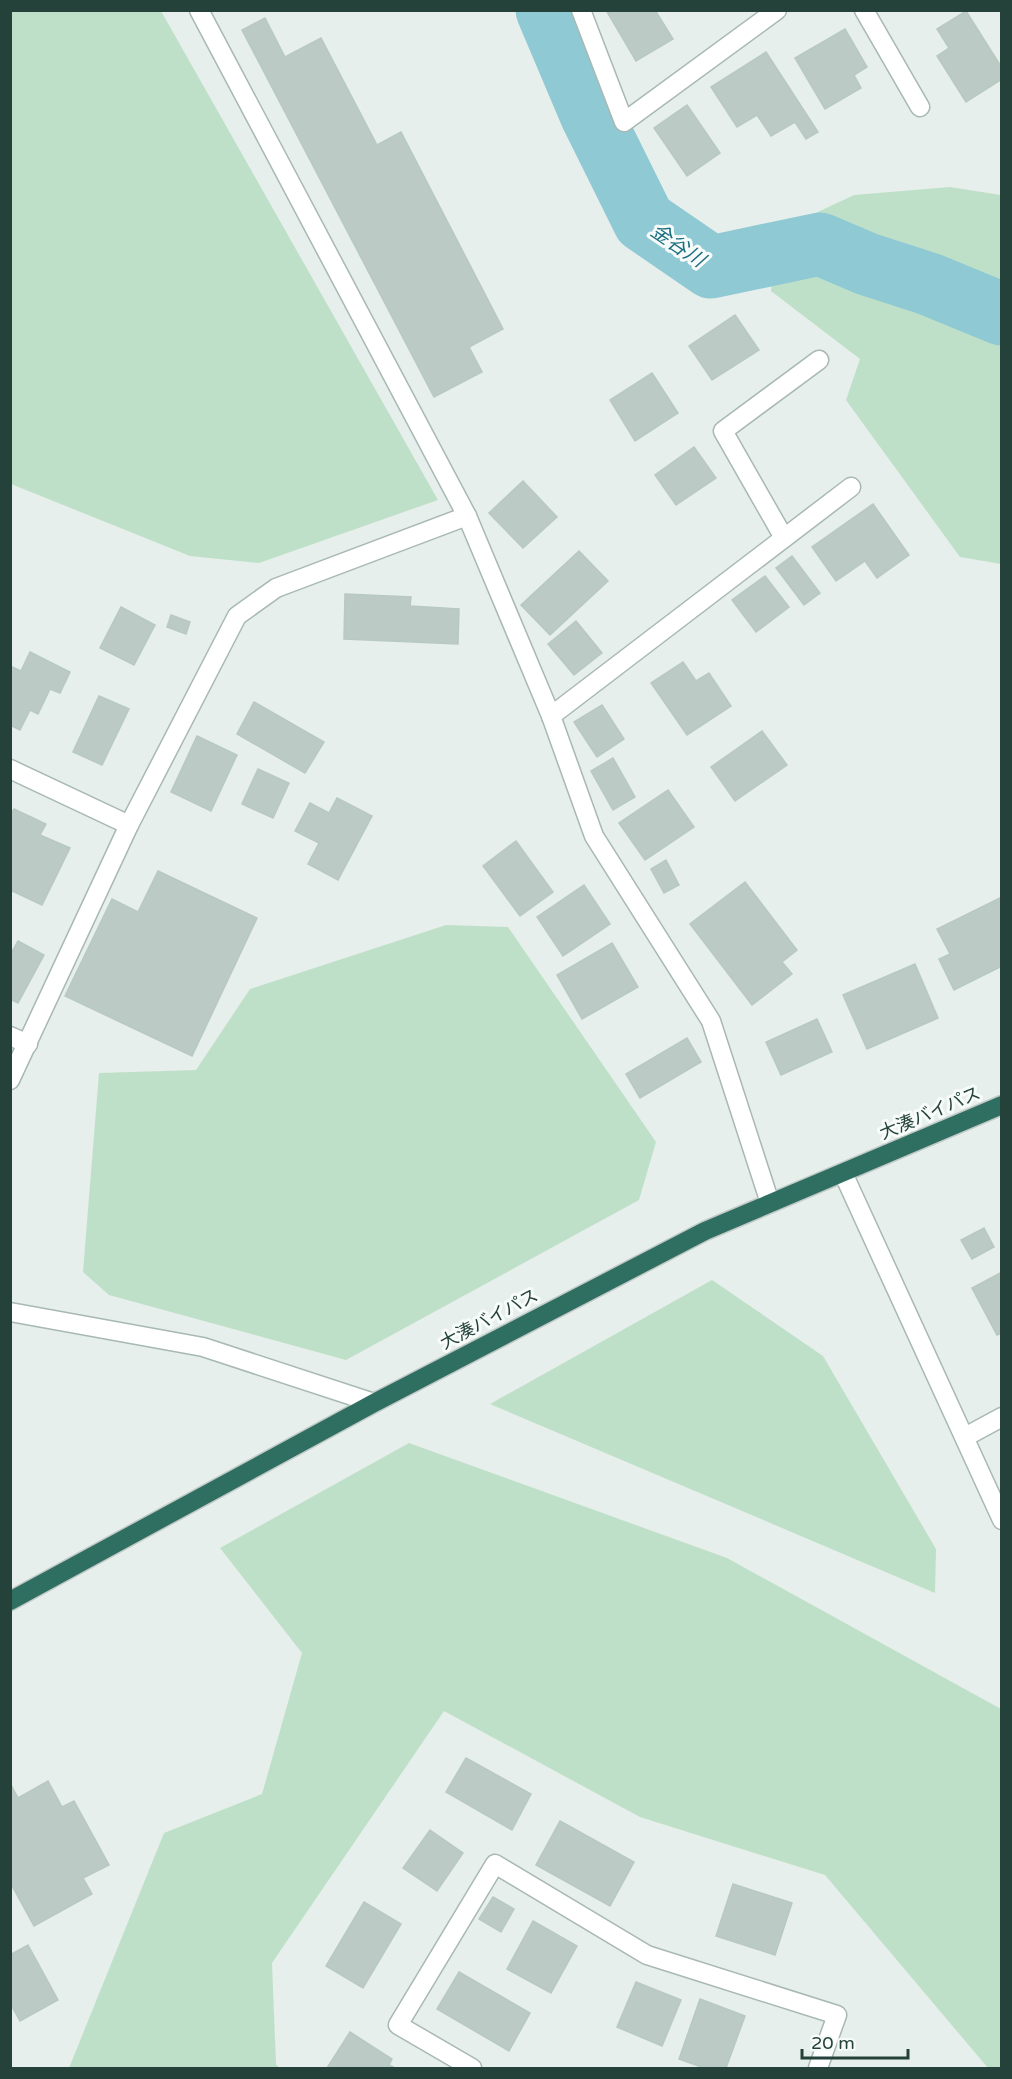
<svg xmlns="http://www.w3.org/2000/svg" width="1012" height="2079" viewBox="0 0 1012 2079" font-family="'Varela Round','Noto Sans JP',sans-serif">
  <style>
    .green { fill: #bfe0c8 }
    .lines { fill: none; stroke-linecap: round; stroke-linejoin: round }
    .river { stroke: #8ec9d4; stroke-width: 63 }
    .building { fill: #bbcac4; stroke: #b8c9c2; stroke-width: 1.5 }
    .minor-casing { stroke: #a8b8b2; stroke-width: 21 }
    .highway-casing { stroke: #c2cac8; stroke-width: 21 }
    .minor { stroke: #fff; stroke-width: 18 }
    .highway { stroke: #2f6f62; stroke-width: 18 }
    .labels { text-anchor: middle; stroke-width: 6; stroke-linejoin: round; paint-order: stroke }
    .street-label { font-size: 18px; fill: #24423a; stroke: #f7fbf9 }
    .water-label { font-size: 20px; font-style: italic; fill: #1c6f80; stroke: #f7fbf9 }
  </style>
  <rect width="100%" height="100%" fill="#e6efeb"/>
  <g class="green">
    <path d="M10,11H161L438,500L259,563L190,556L11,484Z"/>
    <path d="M950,187L1001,195V564L960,557L846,400L860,359L771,291L775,232L854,195Z"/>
    <path d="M446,925L508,927L656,1142L639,1200L346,1360L109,1295L83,1272L99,1073L196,1070L250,989Z"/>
    <path d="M712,1280L823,1356L936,1549L935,1593L490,1404Z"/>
    <path d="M409,1443L727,1558L1001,1709V2068H988L825,1875L640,1817L444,1711L272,1963L276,2064L279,2068H69L164,1833L262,1794L302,1653L220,1548Z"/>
  </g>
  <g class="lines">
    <path class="river" d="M547,10L591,114L644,221L711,267L820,244L867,264L929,284L1002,314"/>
  </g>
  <g class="building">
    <path d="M606,10H655L673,39L636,61Z"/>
    <path d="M966,11L1002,68V79L966,102L937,56L949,48L937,29Z"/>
    <path d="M265,18L285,57L321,38L377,145L401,132L503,329L469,347L482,372L434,397L242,30Z"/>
    <path d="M845,29L867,67L854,75L861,88L825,109L795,58Z"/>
    <path d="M766,52L818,132L806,139L795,122L771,136L757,115L737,127L711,87Z"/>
    <path d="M687,105L720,153L687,176L654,128Z"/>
    <path d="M735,315L759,350L712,380L689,346Z"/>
    <path d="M652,373L678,413L635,441L610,400Z"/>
    <path d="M694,447L716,478L676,505L655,475Z"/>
    <path d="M523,481L557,517L523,548L489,513Z"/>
    <path d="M873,504L909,555L877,578L865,561L836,581L812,547Z"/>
    <path d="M579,551L608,581L550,635L521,605Z"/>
    <path d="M792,556L820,593L804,605L776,568Z"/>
    <path d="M765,576L789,607L756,632L732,600Z"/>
    <path d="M345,594L411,597L410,606L459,609L458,644L344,639Z"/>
    <path d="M121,607L155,625L134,665L100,648Z"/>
    <path d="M171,615L190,622L186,634L167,627Z"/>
    <path d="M576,621L602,653L574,675L548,644Z"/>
    <path d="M30,652L70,672L60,693L50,689L38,714L30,710L20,730L10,725V666L21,671Z"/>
    <path d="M683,662L696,681L709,673L731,706L687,735L651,683Z"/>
    <path d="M99,696L129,709L102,765L73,752Z"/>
    <path d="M254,702L324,742L305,773L237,734Z"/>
    <path d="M602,705L624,739L597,757L574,722Z"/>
    <path d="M762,731L787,765L735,801L711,767Z"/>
    <path d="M197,736L237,755L211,811L171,792Z"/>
    <path d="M613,758L635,797L613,810L591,771Z"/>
    <path d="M258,769L289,783L273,818L242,804Z"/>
    <path d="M668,790L694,827L645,860L619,823Z"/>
    <path d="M337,798L372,816L338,880L308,864L319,843L295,831L310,803L329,813Z"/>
    <path d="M14,809L46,824L40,835L70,848L42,905L10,890V816Z"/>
    <path d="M516,841L553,892L520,916L483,866Z"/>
    <path d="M666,860L679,885L664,893L651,869Z"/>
    <path d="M158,871L257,918L192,1056L65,996L112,899L138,912Z"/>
    <path d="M745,882L797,950L782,962L792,974L752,1005L690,924Z"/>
    <path d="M584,885L610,924L563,956L537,917Z"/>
    <path d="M1002,897V966L954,990L939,959L950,954L937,929Z"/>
    <path d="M18,941L44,955L18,1003L10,999V955Z"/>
    <path d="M612,943L638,987L582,1019L557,975Z"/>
    <path d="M915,964L938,1018L867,1049L843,995Z"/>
    <path d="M817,1019L832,1052L781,1075L766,1042Z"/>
    <path d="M687,1038L701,1062L640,1098L626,1074Z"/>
    <path d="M984,1228L994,1247L972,1259L961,1240Z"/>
    <path d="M1002,1272V1333L997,1335L972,1288Z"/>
    <path d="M466,1758L531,1794L512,1830L446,1792Z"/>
    <path d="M48,1781L62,1807L74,1801L109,1865L83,1878L92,1894L34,1926L10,1882V1783L18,1798Z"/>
    <path d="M560,1821L634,1862L610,1906L536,1865Z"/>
    <path d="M430,1830L463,1853L437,1891L403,1868Z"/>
    <path d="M733,1884L792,1903L775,1955L716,1936Z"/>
    <path d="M493,1897L514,1909L501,1932L479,1919Z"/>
    <path d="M364,1902L401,1924L363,1988L326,1966Z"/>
    <path d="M533,1921L577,1946L551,1993L507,1969Z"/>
    <path d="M28,1945L58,2000L20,2021L10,2003V1955Z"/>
    <path d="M459,1972L530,2013L509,2051L437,2009Z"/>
    <path d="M636,1982L681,2000L662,2046L617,2027Z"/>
    <path d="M700,1999L745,2016L726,2068H704L679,2059Z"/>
    <path d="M350,2032L392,2059L389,2065L395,2068H327Z"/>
  </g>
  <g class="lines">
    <g class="minor-casing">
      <g id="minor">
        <path d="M199,10L467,516L551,716L594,836L711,1021L770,1203"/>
        <path d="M581,10L624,122L777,10"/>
        <path d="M864,10L920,107"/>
        <path d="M784,538L723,431L819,360"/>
        <path d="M551,716L851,487"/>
        <path d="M10,769L129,825"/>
        <path d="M10,1036L28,1044"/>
        <path d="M10,1080L129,825L237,616L276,588L467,516"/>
        <path d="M843,1173L1002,1520"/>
        <path d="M10,1312L203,1347L374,1403"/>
        <path d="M965,1437L1002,1417"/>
        <path d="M472,2068L398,2025L495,1864L647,1955L837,2015L818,2068"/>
      </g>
    </g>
    <g class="highway-casing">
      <path id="highway" d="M10,1601L374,1403L705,1231L1002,1105"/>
    </g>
    <use href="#minor" class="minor"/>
    <use href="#highway" class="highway"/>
  </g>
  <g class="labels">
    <g class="street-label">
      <text transform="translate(930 1113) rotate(-23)" y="6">大湊バイパス</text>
      <text transform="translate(489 1319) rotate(-28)" y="6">大湊バイパス</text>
    </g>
    <g class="water-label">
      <text transform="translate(678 245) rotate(34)" y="7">金谷川</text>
    </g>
  </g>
  <rect width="1012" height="2079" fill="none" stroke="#24423a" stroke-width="24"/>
  <path d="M802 2049v9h106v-9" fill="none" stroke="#24423a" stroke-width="3"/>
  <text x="811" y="2049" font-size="18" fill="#24423a" stroke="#f7fbf9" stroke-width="4.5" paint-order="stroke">20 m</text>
</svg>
